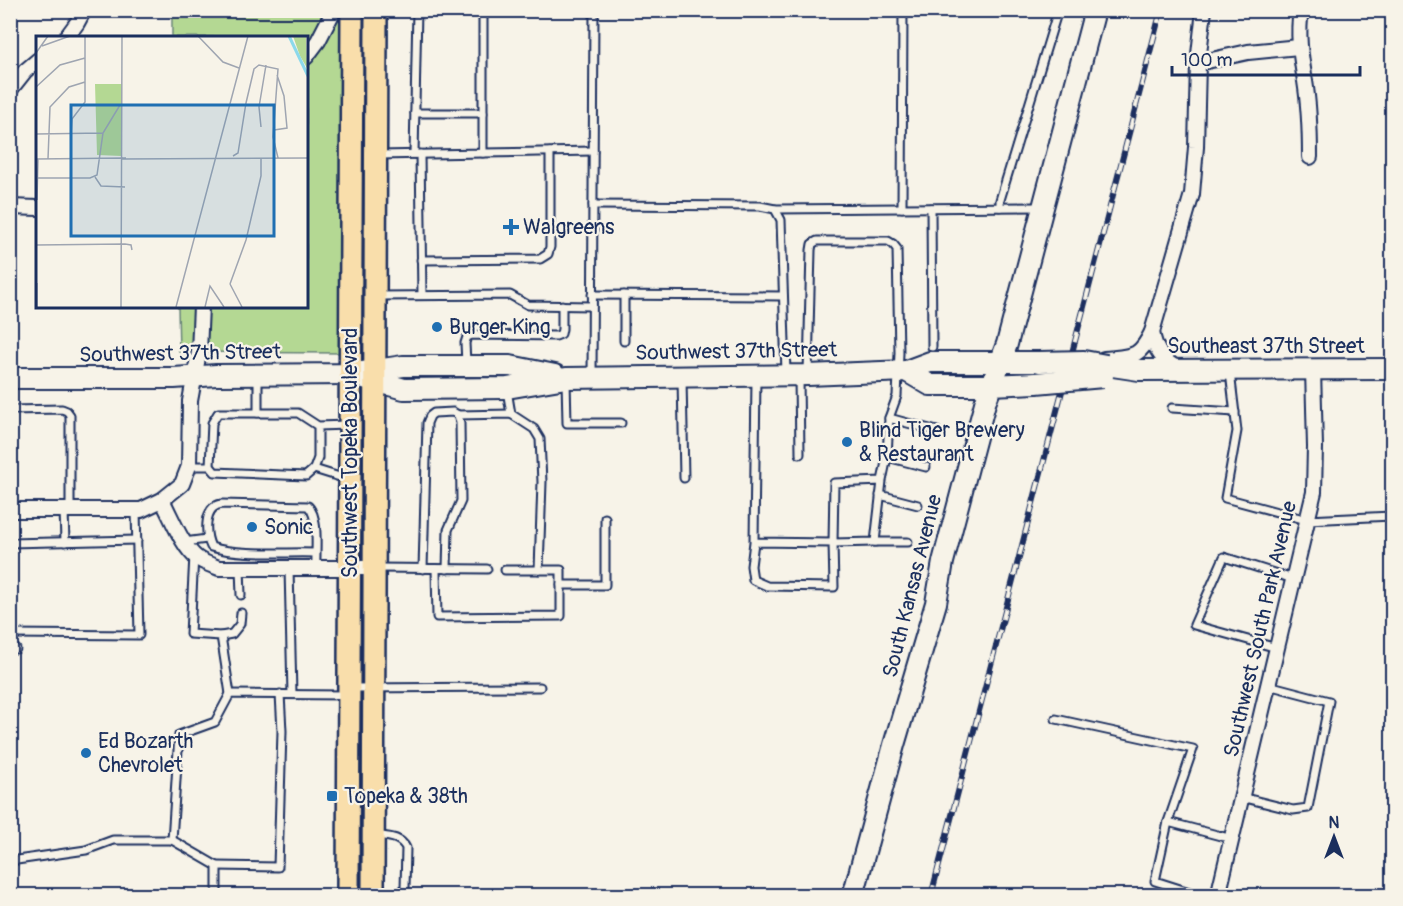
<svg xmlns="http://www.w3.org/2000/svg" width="1403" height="906" viewBox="0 0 1403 906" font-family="Pangolin,sans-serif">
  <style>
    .green { fill: #b4d893; stroke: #688478; stroke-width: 1.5 }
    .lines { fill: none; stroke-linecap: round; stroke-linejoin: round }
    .lane-casing { stroke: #1b2f5e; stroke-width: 11 }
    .street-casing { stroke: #1b2f5e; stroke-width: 18 }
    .secondary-casing { stroke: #1b2f5e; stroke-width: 24 }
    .primary-casing { stroke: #1b2f5e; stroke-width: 26 }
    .lane { stroke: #f7f3e8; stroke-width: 7 }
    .street { stroke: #f7f3e8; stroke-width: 14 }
    .secondary { stroke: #f7f3e8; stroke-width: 20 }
    .primary { stroke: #f9deab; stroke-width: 21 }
    .rail-casing { stroke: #1b2f5e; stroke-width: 6 }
    .rail { stroke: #f7f3e8; stroke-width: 4; stroke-dasharray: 11; stroke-linecap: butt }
    .secondary-bridge-casing { stroke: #1b2f5e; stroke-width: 24; stroke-linecap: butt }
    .secondary-bridge { stroke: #f7f3e8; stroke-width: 20 }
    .poi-dot { fill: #1f6fb2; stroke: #f7f3e8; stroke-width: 2 }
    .labels { text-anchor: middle; stroke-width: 4.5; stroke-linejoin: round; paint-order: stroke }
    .poi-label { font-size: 21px; fill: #1b2f5e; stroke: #f7f3e8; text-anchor: start }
    .street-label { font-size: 21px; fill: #1b2f5e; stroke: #f7f3e8 }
    .inset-river { fill: none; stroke: #8cd9eb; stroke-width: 3 }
    .inset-road { fill: none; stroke: #9fa5b1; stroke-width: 1.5 }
    .view { fill: #1f6fb2; fill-opacity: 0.15; stroke: #1f6fb2; stroke-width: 3 }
    .inset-edge { fill: none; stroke: #1b2f5e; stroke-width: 3 }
  </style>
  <rect width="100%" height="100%" fill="#f7f3e8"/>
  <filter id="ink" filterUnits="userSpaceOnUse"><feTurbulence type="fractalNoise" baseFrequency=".0167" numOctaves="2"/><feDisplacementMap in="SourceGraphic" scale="12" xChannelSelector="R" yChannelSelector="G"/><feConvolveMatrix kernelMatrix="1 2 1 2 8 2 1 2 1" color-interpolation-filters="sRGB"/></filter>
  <g filter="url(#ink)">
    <path class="green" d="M172,11H351L350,353L179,352L178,306H306V38L172,37Z"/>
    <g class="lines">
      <g class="lane-casing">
        <g id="lane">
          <path d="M415,113H483"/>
          <path d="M483,153L593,151"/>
          <path d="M414,154L417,10"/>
          <path d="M420,154L422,295"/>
          <path d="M379,155L483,153V10"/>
          <path d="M593,205L760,206L775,209L781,220L786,373"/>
          <path d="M1000,207V200L1058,10"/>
          <path d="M902,208L903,10"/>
          <path d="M931,208L932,347"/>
          <path d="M775,209L1040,207"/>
          <path d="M421,260L540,259L548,254L550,247V152"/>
          <path d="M592,295L783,296"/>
          <path d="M377,296L510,295L528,305L592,306"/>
          <path d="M624,341V295"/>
          <path d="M466,363L465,343L467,337L472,335L556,336L561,334L562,329V305"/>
          <path d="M1230,372L1237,431L1225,498L1307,520L1392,516"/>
          <path d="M808,373L811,250L812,244L817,241H888L893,244L897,249L899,353L897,396L889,418L887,457L882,481L875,542L833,543L834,483L882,481"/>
          <path d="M258,377V413"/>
          <path d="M592,377L594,10"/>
          <path d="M799,378L800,454"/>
          <path d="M682,379L684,478"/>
          <path d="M566,380L567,423H621"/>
          <path d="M507,390L511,414"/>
          <path d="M1172,408L1235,412"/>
          <path d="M10,410L62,409L67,411L70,415V510"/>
          <path d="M458,415L511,414L534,429L540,439L542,482L539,570"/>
          <path d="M889,418L937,431"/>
          <path d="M318,426V458L314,469L306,476L215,472L210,466L212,423L218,413H298L318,426L347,425"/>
          <path d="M887,457L926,467"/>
          <path d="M189,466H210"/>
          <path d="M314,469L346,479"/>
          <path d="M880,495L918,505"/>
          <path d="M64,510L65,542"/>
          <path d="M184,542L207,539"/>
          <path d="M754,542L751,566L753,580L767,586L834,587L833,543L754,542L756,378"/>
          <path d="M875,542H908"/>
          <path d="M10,543L137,540"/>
          <path d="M315,553C284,552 241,556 211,547C205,534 203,506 222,504L308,506C320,518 315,552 316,569"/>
          <path d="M194,555L190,634L221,636L230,694"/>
          <path d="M240,568L241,595"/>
          <path d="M377,568L487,569"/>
          <path d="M289,569L292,694"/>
          <path d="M423,569L427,423L430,416L434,413L453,412L458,415L460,423L461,501L448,530L447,569"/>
          <path d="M436,569L437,617L561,616V570H505"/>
          <path d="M561,585H605V518"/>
          <path d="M10,634L139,635L136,510"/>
          <path d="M221,636L232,634L240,624L241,613"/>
          <path d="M10,648L16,649"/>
          <path d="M1277,648L1194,625L1224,557L1293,579"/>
          <path d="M352,688L540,687"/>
          <path d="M1056,719L1193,749L1168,822"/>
          <path d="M1241,797L1293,810L1308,808L1329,701L1268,685"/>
          <path d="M375,835C387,837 400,836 406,848L405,888L401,896"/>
          <path d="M172,840L217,866V896"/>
          <path d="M10,861L86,850L113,840H172L179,735L215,722L230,694L347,695"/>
          <path d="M217,866L278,867L282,731L280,694"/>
          <path d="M1202,896L1155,881L1168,822L1232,839"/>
        </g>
      </g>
      <g class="street-casing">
        <g id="street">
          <path d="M1301,10C1297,35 1301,57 1305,81C1309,106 1310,132 1310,157"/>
          <path d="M66,38L77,23L84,10"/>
          <path d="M306,57L318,41L334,10"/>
          <path d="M1198,63L1248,52L1299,47"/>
          <path d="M10,90L25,71L38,60"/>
          <path d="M10,207L38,208"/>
          <path d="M1152,332C1155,350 1162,361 1179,369"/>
          <path d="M1104,359C1132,356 1139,359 1152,332L1192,194L1196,147L1198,63L1204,10"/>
          <path d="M162,500C171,516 183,548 197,558C204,563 211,565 219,568H374"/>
          <path d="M10,510H141L162,500L182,484L189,466L190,401L199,352L201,306"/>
          <path d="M1218,896L1314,492L1315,447L1313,369"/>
        </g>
      </g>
      <g class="secondary-casing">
        <g id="secondary">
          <path d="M1106,365L1139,370L1392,369"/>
          <path d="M906,371L930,385H991L1036,383"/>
          <path d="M350,374L404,389L507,388L566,378L808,375L906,371L930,362H1039"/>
          <path d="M10,378H174L216,375L350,374L403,366H510L555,375"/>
          <path d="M853,896L894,745L936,603L943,562L985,403L1007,344L1095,10"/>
        </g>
      </g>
      <g class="primary-casing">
        <g id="primary">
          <path d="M348,896L352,10"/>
          <path d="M373,896L376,10"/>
        </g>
      </g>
      <use href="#lane" class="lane"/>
      <use href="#street" class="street"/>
      <use href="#secondary" class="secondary"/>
      <use href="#primary" class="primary"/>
      <g class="rail-casing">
        <path id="rail" d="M931,896L1161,10"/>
      </g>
      <use href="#rail" class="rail"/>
      <g class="secondary-bridge-casing">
        <g id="secondary-bridge">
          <path d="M1039,362L1084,361L1106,365"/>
          <path d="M1036,383L1103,377"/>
        </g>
      </g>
      <use href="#secondary-bridge" class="secondary-bridge"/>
    </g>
  </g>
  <g class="poi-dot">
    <path d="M508 218h6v6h6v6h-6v6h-6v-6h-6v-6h6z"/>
    <circle cx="437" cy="327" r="6"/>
    <circle cx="847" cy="442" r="6"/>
    <circle cx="252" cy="527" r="6"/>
    <circle cx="86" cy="753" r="6"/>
    <rect x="326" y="790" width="12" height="12" rx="3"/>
  </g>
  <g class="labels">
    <g class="poi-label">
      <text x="523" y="234">Walgreens</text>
      <text x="449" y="334">Burger King</text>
      <text x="859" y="437">Blind Tiger Brewery<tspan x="859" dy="24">&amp; Restaurant</tspan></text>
      <text x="264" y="534">Sonic</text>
      <text x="98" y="748">Ed Bozarth<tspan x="98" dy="24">Chevrolet</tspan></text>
      <text x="344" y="803">Topeka &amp; 38th</text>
    </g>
    <g class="street-label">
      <text x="1266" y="353">Southeast 37th Street</text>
      <text transform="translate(736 351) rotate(-1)" y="7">Southwest 37th Street</text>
      <text transform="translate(180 353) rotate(-1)" y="7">Southwest 37th Street</text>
      <text transform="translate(350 453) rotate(-90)" y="7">Southwest Topeka Boulevard</text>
      <text transform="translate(912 586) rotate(-76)" y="7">South Kansas Avenue</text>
      <text transform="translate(1260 629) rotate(-77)" y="7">Southwest South Park Avenue</text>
    </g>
  </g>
  <g transform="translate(36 36)">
    <rect width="272" height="272" fill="#f7f3e8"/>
    <path d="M257,0H270L271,32L264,20ZM59,48H86V120L61,119Z" fill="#b4d893"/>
    <path class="inset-river" d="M253,0L272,40"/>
    <path class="inset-road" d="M162,0L187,26L203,32M6,10L34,0M0,17L12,0M0,51L24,29L49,22M225,91L223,71L230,29M238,94L251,92L248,60L241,39M0,98L67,97M35,99L36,83L49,66V0M197,120L202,117L210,67L218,33L223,29L242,33L237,101L242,122M0,123L90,122M12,123L14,71L33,51L49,46M86,123L272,122M59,141L65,150L89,151M2,142H54L61,139L67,97L84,69M1,164L2,123M0,209L89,208L95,209L96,214M194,248L210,204L225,140V122M194,248L206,271M1,271V247M85,271L86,0M140,271L212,0M169,271L174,250L188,271"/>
    <path class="view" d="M35,69H238V200H35Z"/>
    <rect width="272" height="272" class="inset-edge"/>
  </g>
  <rect width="1403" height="906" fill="none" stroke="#f7f3e8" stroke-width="36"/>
  <rect x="18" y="18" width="1367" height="870" fill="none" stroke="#1b2f5e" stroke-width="2" filter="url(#ink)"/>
  <g transform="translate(1334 837)" stroke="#f7f3e8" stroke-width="4.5" paint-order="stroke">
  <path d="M0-4.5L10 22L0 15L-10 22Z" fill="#1b2f5e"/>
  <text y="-9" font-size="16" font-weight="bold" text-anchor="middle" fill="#1b2f5e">N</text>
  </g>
  <path d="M1172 66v9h188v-9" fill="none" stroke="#1b2f5e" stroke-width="3"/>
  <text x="1181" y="66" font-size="18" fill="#1b2f5e" stroke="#f7f3e8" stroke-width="4.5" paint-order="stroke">100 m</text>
</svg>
